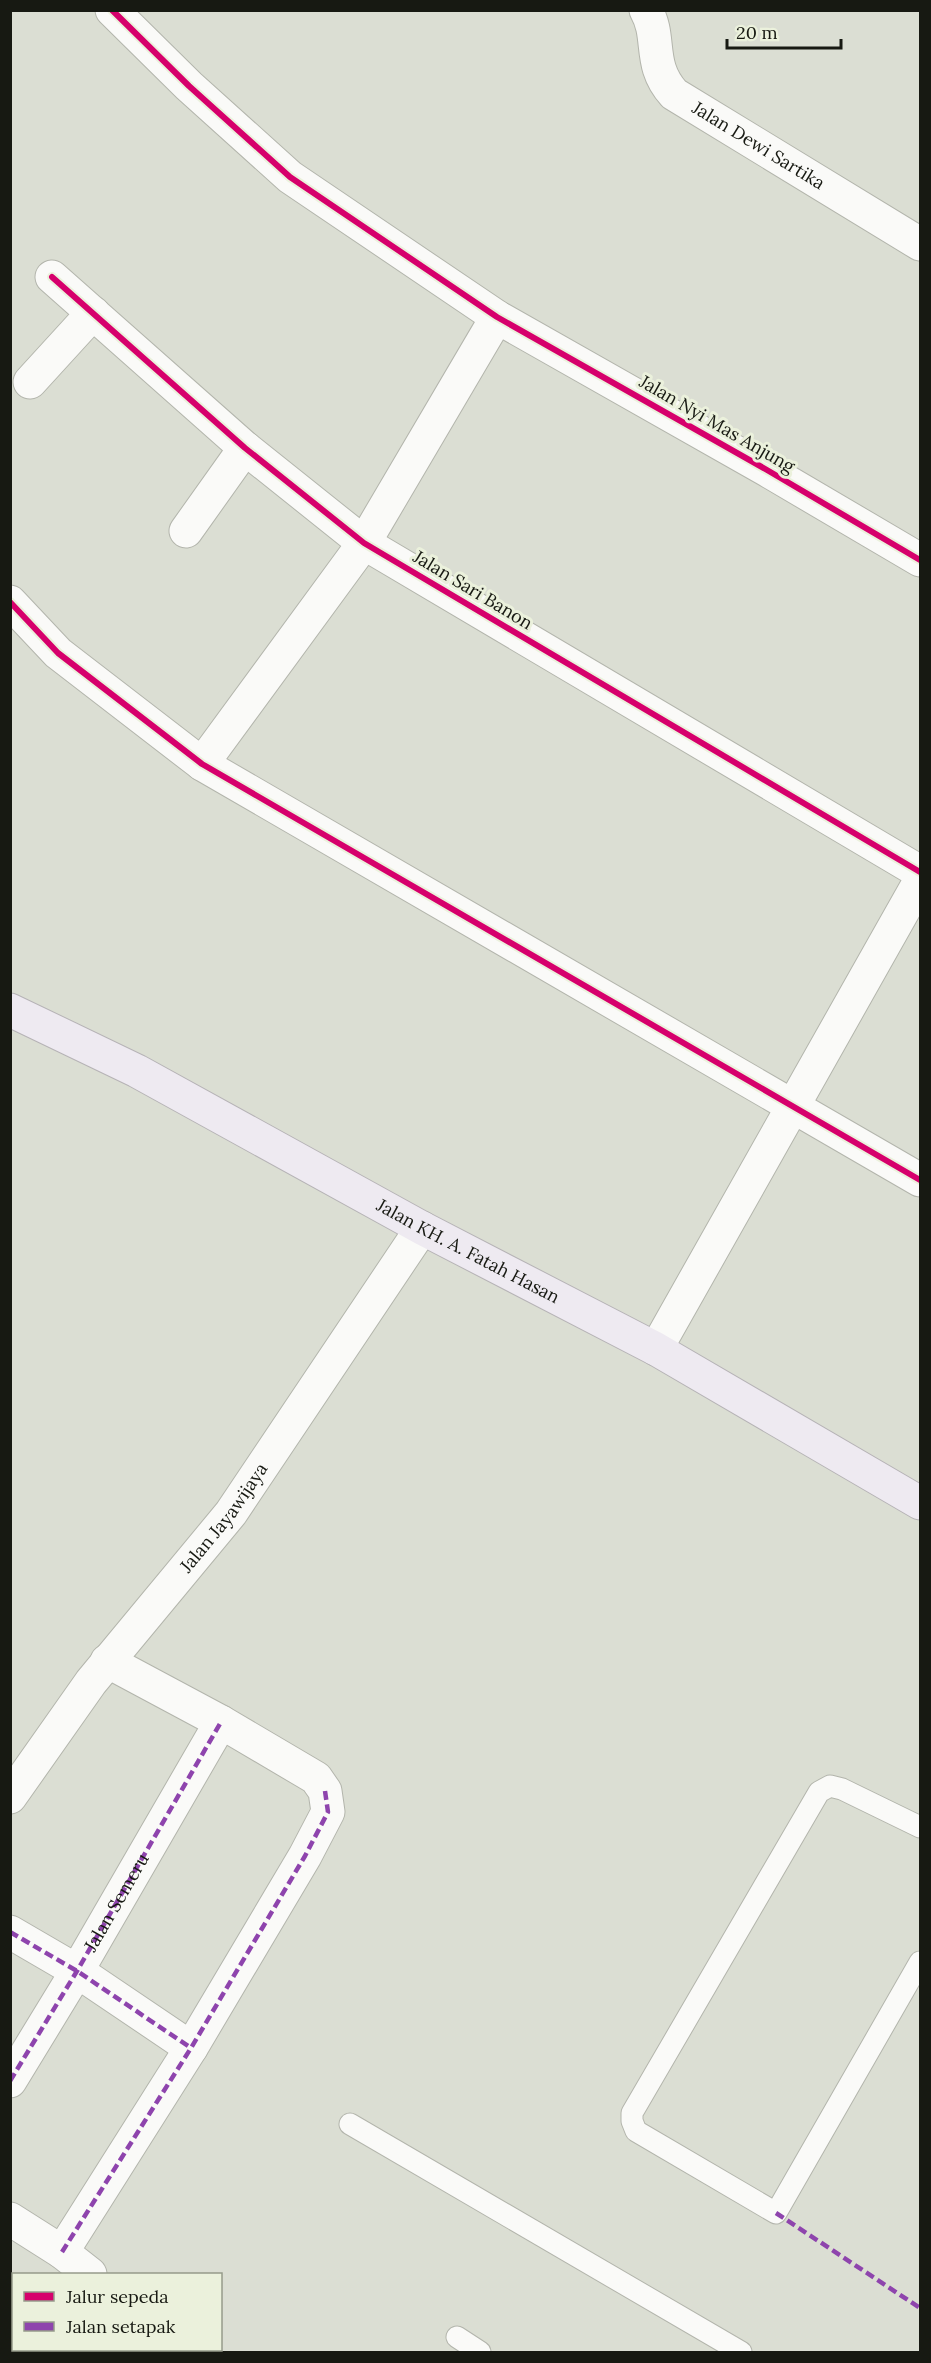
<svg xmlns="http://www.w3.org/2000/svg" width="931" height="2363" viewBox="0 0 931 2363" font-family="Lora,serif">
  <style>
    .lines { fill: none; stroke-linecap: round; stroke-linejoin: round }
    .lane-casing { stroke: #b3b5ac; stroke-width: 23 }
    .street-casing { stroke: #b3b5ac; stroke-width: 35 }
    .highway-casing { stroke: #b6b3b6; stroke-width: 35 }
    .lane { stroke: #fafaf8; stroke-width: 21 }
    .street { stroke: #fafaf8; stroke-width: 33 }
    .highway { stroke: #eeeaf1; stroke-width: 33 }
    .quiet { stroke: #8e44ad; stroke-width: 4.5; stroke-dasharray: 9 4.5; stroke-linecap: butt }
    .cycleway-casing { stroke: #ebf1dc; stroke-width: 10 }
    .cycleway { stroke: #d6006c; stroke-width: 6 }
    .labels { text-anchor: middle; stroke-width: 6; stroke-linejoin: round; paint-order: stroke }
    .street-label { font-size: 18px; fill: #171912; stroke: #ebf1dc }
  </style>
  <rect width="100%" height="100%" fill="#dbded3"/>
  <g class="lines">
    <g class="lane-casing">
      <g id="lane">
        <path d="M920,1827L842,1789L830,1786L819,1792L632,2113V2121L636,2131L776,2213L920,1962"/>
        <path d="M350,2124L741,2352"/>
        <path d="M457,2337L480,2352"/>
      </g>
    </g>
    <g class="street-casing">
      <g id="street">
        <path d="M112,10L189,86L290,177L497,317L767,470L920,560"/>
        <path id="s1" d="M646,10C662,38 647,64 674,94L920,244"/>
        <path d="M52,277L245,448L364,543L920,872"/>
        <path d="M30,382L93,313"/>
        <path d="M186,531L245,448"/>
        <path d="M10,602L58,653L202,764L920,1180"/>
        <path d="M202,764L364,543L497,317"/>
        <path d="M656,1349L920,881"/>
        <path id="s2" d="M10,1797L91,1682L231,1513L422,1228"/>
        <path d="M10,1932L77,1971L191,2048"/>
        <path d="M10,2081L77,1971L221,1722"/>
        <path d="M10,2219L62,2252L90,2274"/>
        <path d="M62,2252L191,2048L305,1856L328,1812L325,1791L316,1778L221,1722L107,1661"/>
        <path d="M193,2350L197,2352"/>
        <path d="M83,2352L85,2350"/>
      </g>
    </g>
    <g class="highway-casing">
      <g id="highway">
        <path id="s3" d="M10,1010L137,1071L422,1228L656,1349L920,1503"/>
      </g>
    </g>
    <use href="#lane" class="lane"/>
    <use href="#street" class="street"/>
    <use href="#highway" class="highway"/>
    <g class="quiet">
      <path d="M10,1932L77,1971L191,2048"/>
      <path id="s4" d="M10,2081L77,1971L221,1722"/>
      <path d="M776,2213L920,2308"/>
      <path d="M62,2252L191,2048L305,1856L328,1812L325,1791"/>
    </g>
    <g class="cycleway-casing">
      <g id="cycleway">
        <path d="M112,10L189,86L290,177L497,317L767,470L920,560"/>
        <path d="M52,277L245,448L364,543L920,872"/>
        <path d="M10,602L58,653L202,764L920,1180"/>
      </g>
    </g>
    <use href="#cycleway" class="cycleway"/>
  </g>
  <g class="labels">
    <g class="street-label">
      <text dy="6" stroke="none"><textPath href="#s1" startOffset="189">Jalan Dewi Sartika</textPath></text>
      <text transform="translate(717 424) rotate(30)" y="6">Jalan Nyi Mas Anjung</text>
      <text transform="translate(473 590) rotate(31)" y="6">Jalan Sari Banon</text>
      <text dy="6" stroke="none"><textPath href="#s3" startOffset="518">Jalan KH. A. Fatah Hasan</textPath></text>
      <text dy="6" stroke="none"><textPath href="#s2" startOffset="352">Jalan Jayawijaya</textPath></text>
      <text dy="6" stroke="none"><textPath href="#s4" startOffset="208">Jalan Semeru</textPath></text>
    </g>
  </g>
  <rect width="931" height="2363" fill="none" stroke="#171912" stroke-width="24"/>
  <rect x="12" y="2273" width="210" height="78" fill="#ebf1dc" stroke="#969b8b" stroke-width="1.5"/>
  <rect x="24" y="2292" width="30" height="9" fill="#d6006c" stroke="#969b8b" stroke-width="1.5"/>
  <text x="66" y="2303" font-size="18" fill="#171912">Jalur sepeda</text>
  <rect x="24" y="2322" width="30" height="9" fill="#8e44ad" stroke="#969b8b" stroke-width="1.5"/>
  <text x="66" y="2333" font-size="18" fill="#171912">Jalan setapak</text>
  <path d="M727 39v9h114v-9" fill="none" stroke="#171912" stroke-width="3"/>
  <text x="736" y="39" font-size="18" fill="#171912" stroke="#ebf1dc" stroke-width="4.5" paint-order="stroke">20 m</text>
</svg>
